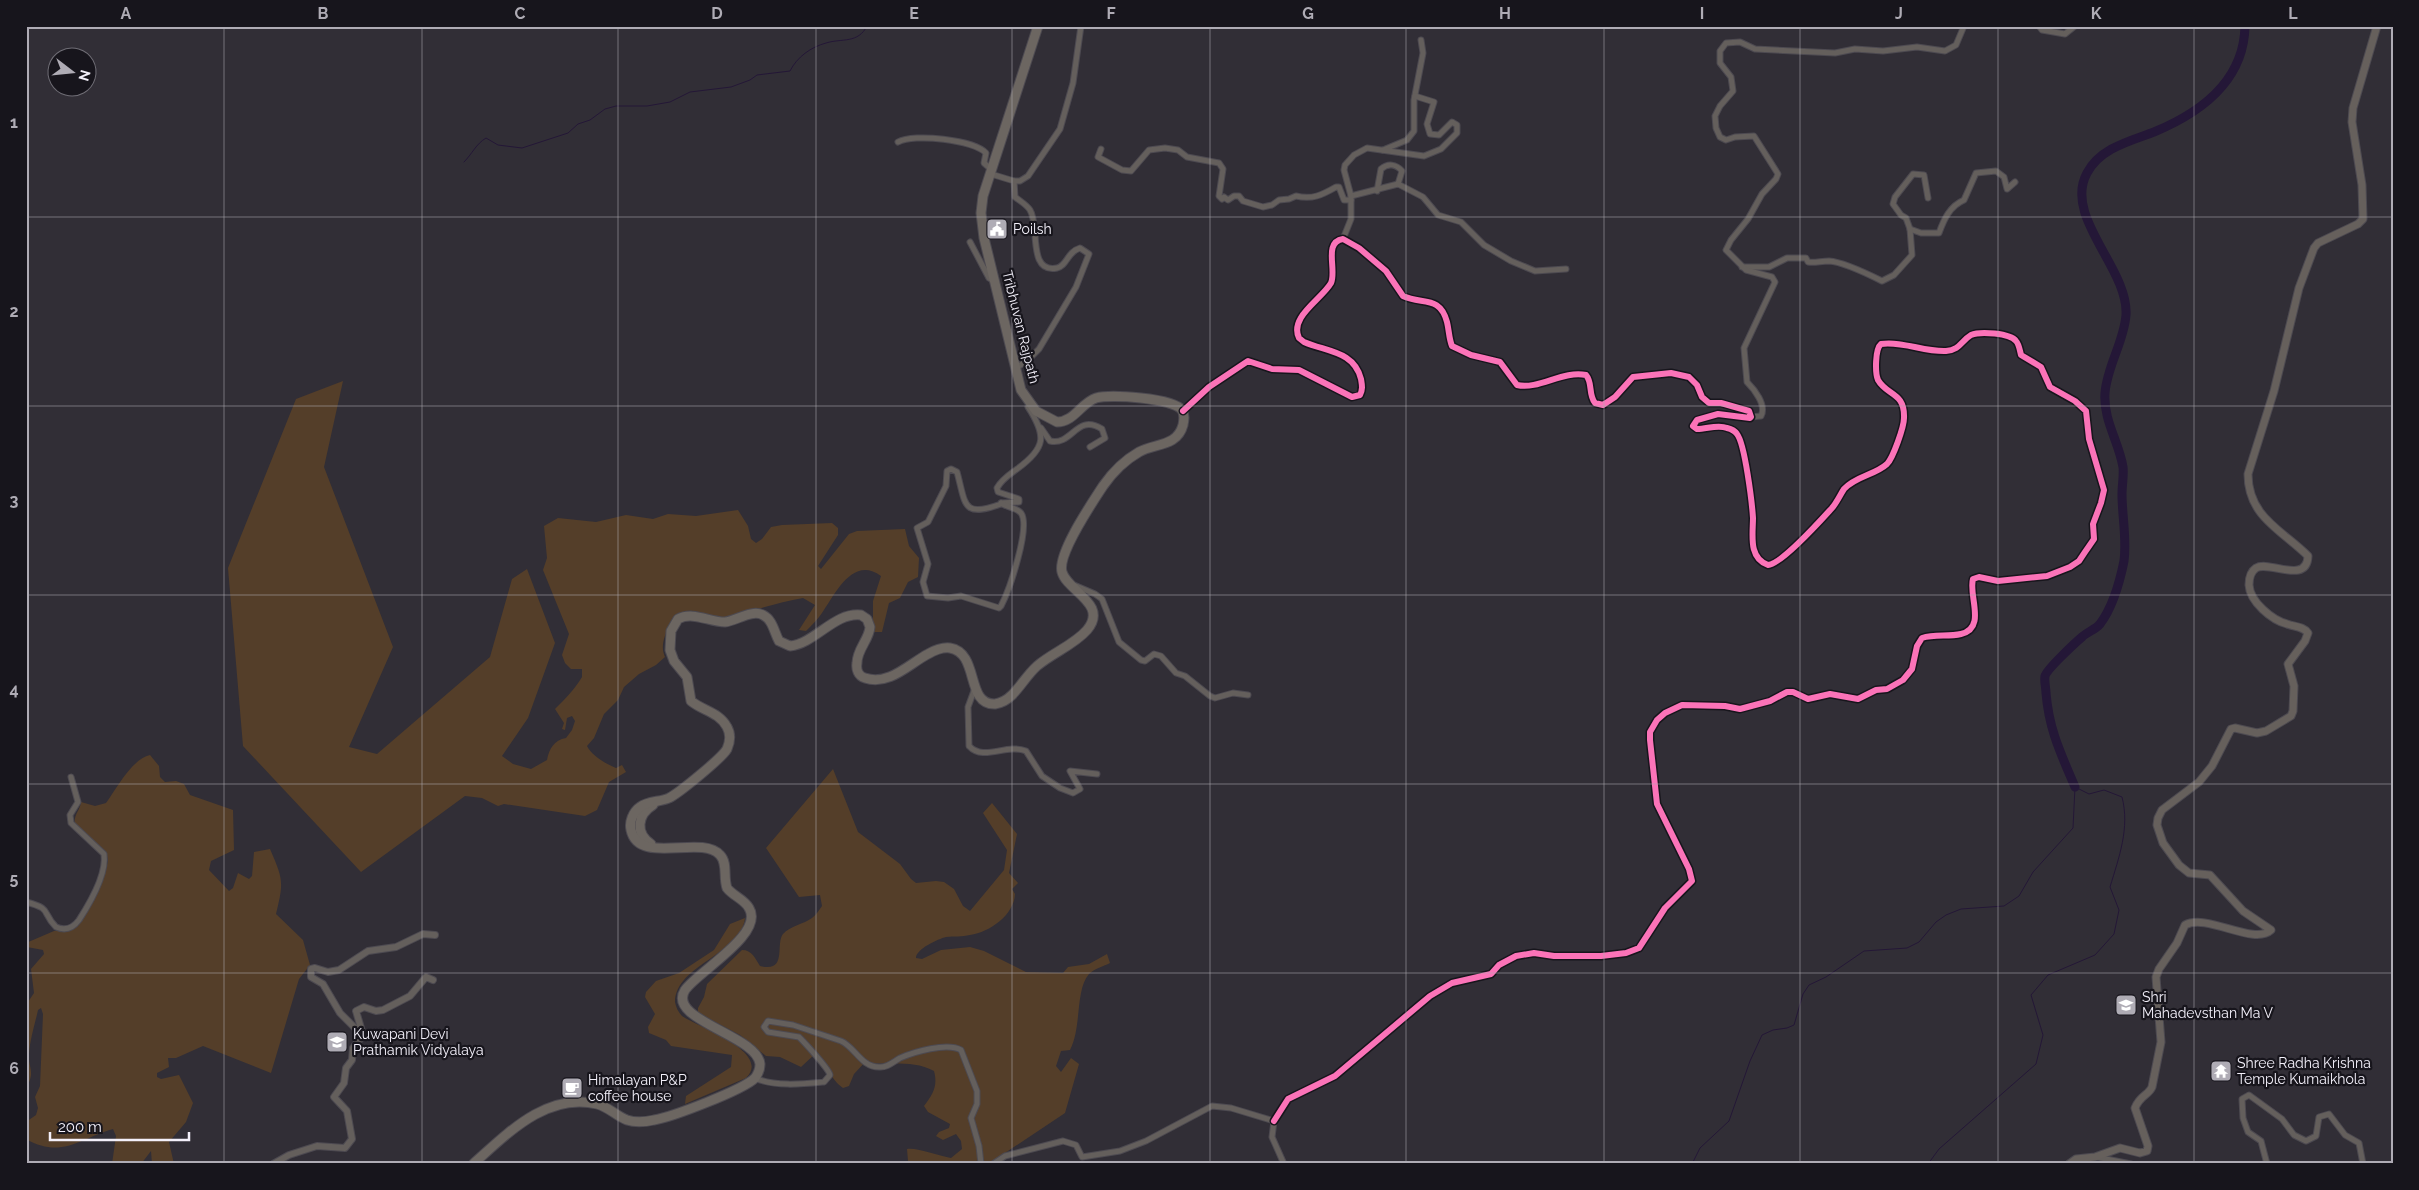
<svg xmlns="http://www.w3.org/2000/svg" width="2419" height="1190" viewBox="0 0 2419 1190" font-family="Raleway,sans-serif">
  <style>
    .green { fill: #543e29 }
    .lines { fill: none; stroke-linecap: round; stroke-linejoin: round }
    .stream { stroke: #241737; stroke-width: 1 }
    .river { stroke: #241737; stroke-width: 9 }
    .minor-casing { stroke: #4d4a51; stroke-width: 7 }
    .tertiary-casing { stroke: #4d4a51; stroke-width: 8 }
    .secondary-casing { stroke: #4d4a51; stroke-width: 9 }
    .trunk-casing { stroke: #4d4a51; stroke-width: 11 }
    .minor { stroke: #645f5c; stroke-width: 5 }
    .tertiary { stroke: #645f5c; stroke-width: 6 }
    .secondary { stroke: #66605c; stroke-width: 7 }
    .trunk { stroke: #6c6661; stroke-width: 9 }
    .cycleway-casing { stroke: #17151c; stroke-width: 9 }
    .cycleway { stroke: #fb73b8; stroke-width: 6 }
    .grid { fill: none; stroke: #afacb5; stroke-width: 1; stroke-opacity: 0.55 }
    .labels { text-anchor: middle; stroke-width: 4.5; stroke-linejoin: round; paint-order: stroke }
    .poi-label { font-size: 14px; fill: #f3f0fa; stroke: #17151c; text-anchor: start }
    .street-label { font-size: 14px; fill: #f3f0fa; stroke: #17151c }
    .neatline { fill: none; stroke: #afacb5; stroke-width: 2 }
    .grid-label { font-size: 16px; text-anchor: middle; font-weight: bold; fill: #afacb5 }
  </style>
  <rect width="100%" height="100%" fill="#312e36"/>
  <g class="green">
    <path d="M343,381L324,467L393,647L349,747L377,754L490,657L512,579L527,569L555,643L528,718L502,756L513,764L531,769L547,760C549,749 554,740 566,738L572,730L575,721L572,716L567,718L565,730L562,729L564,723L555,709C566,698 574,690 582,677V669H571L565,663L562,655L569,634L543,570L547,558L544,526L558,518L596,522L626,515L653,519L668,514L696,516L738,510L748,526L751,539L756,543L762,539L771,527L782,525L832,523L838,528V535L818,566L821,569L849,534L857,531L905,529L909,546L919,558L918,577L908,582L900,598L889,603L882,632H873V601L881,576C853,555 835,594 822,613C818,619 812,625 806,631L799,630L815,605L803,598C787,601 771,605 754,610C747,613 737,619 729,619C700,619 685,594 667,631C663,640 661,648 665,657L656,665L639,674L624,687L618,700L604,714L594,738L587,746C592,756 606,764 616,768L622,765L626,772L609,782L597,810L585,816L504,804L498,806L482,798L465,796L361,872L243,746L228,568L296,399Z"/>
    <path d="M150,755L159,766L160,777L165,782L176,781L184,784L190,795L233,810L234,850L211,861L209,870L229,891L233,888L238,873L249,879L252,876L254,852L270,849C283,879 284,882 276,914L303,940L310,965L299,979L271,1073L203,1046L176,1058H168L169,1067L157,1073V1077L161,1079L179,1075L193,1103L186,1122L169,1142L174,1164H152L151,1151L141,1164H112L116,1136L113,1129C79,1139 61,1159 26,1139V1122L36,1115L38,1108L35,1097L40,1086L43,1014L41,1008L38,1010C35,1024 30,1039 29,1054C28,1069 36,1071 26,1088V1005L34,993L31,969L44,954L43,950L27,947L26,943L54,931H69L78,926L105,873L108,861L106,852L75,825C73,815 80,811 81,802L95,806L106,803C117,788 132,759 150,755Z"/>
    <path d="M833,769L858,832L900,864L911,879L916,883L936,881L944,882L954,889L963,906L970,911L1004,870L1007,850L983,813L992,803L1017,834L1009,873L1018,883L1012,889L1015,894C1014,915 990,932 970,935C962,937 954,936 946,937C938,939 916,949 916,958L922,959L941,950L970,947L984,951L1026,972L1063,973L1068,967L1089,964L1107,954L1110,963C1104,966 1094,969 1089,974C1075,990 1082,1027 1070,1050L1061,1051L1056,1066L1061,1072L1071,1058L1079,1064L1065,1113L990,1163L983,1162L981,1158L972,1164H913L908,1161L907,1149C916,1147 939,1156 951,1158L962,1149L961,1141L956,1134L943,1140L936,1136L939,1132L949,1128L950,1124L928,1112L924,1106C933,1094 938,1086 934,1071C914,1060 891,1065 869,1063L867,1060L854,1074L849,1086L843,1088C829,1078 830,1067 815,1054L801,1067L780,1057L766,1056L740,1035L698,1013V1008L704,997L707,984L742,950C752,950 755,958 760,966C788,973 775,944 783,934C790,926 804,924 812,918C816,915 819,910 822,906L820,895L799,897L766,848Z"/>
    <path d="M745,918C741,955 676,964 675,1002C676,1007 678,1012 682,1016C696,1026 773,1052 746,1078L685,1104L686,1096L731,1067L732,1055L671,1046L666,1040L649,1033L648,1027L655,1014L645,997L646,992L656,981L679,973L714,950L730,924Z"/>
  </g>
  <g class="lines">
    <g class="stream">
      <path d="M464,162C472,154 476,144 486,138L498,145L522,148L568,133L578,124L590,120L605,109L616,106H647L670,102L690,92L731,87L750,80L757,75L790,71C797,57 811,47 826,43C842,38 858,44 867,26"/>
      <path d="M1692,1164L1700,1148L1729,1121L1750,1061L1762,1035L1773,1030L1787,1028L1794,1025L1803,994L1809,985L1826,977L1864,951L1907,948L1919,942L1936,922L1946,915L1961,909L2004,906L2019,896L2033,872L2073,828L2075,787L2089,794L2104,790L2122,797C2130,828 2119,857 2110,887L2119,910L2114,934L2095,955L2048,975L2031,995L2043,1035L2036,1064L1939,1149L1928,1164"/>
    </g>
    <path class="river" d="M2075,787C2061,754 2049,730 2046,693C2046,688 2044,681 2045,676C2047,669 2075,643 2082,637C2087,632 2095,630 2100,624C2112,608 2120,581 2124,561C2127,539 2122,516 2122,494C2122,485 2124,475 2123,467C2119,442 2103,420 2105,393C2107,366 2124,342 2126,315C2129,269 2063,217 2087,173C2100,148 2130,141 2154,132C2200,113 2244,81 2245,26"/>
    <g class="minor-casing">
      <g id="minor">
        <path d="M2039,26L2042,30L2065,34L2075,26"/>
        <path d="M898,142C914,133 974,140 986,153L984,163L992,170"/>
        <path d="M1101,149L1098,157L1122,170L1131,171L1149,150L1165,148L1178,150L1187,157L1219,163L1223,169L1219,196L1222,199L1224,197L1228,200L1234,196H1239L1243,201L1263,207L1272,205L1279,200L1289,199L1296,196C1312,200 1322,195 1336,187H1339L1344,200H1351"/>
        <path d="M1383,150L1407,140L1414,131V100L1423,53L1421,40"/>
        <path d="M991,174L1014,181L1015,197C1020,201 1027,205 1030,210C1040,225 1027,274 1057,268C1067,266 1067,252 1080,248L1089,254L1076,287L1039,349L1027,361L1017,367"/>
        <path d="M1014,181H1020L1028,176L1060,129L1073,83L1081,26"/>
        <path d="M1377,191L1381,169C1388,163 1396,164 1402,171L1398,184"/>
        <path d="M1351,196L1398,184L1423,197L1438,215L1461,222L1484,245L1511,261L1535,271L1566,269"/>
        <path d="M1910,229L1921,233H1939C1944,219 1950,206 1964,200L1976,173L1996,171L2004,177L2007,189L2015,182"/>
        <path d="M1343,239L1351,219V196L1344,170L1345,165L1354,155L1367,148L1424,156L1441,149L1457,133V125L1452,122L1439,135L1430,134L1427,124L1434,102L1415,96"/>
        <path d="M970,242L989,278L994,281"/>
        <path d="M1742,267H1769L1787,258H1806L1808,262C1815,263 1821,261 1829,261C1844,262 1868,274 1882,281L1894,275L1912,255L1910,229L1906,218L1901,215L1893,204L1895,197L1913,174L1924,175L1928,198"/>
        <path d="M1183,411L1209,387L1248,361L1272,369L1299,370L1352,397L1360,395C1363,389 1362,385 1361,379C1354,351 1327,352 1304,342L1299,338C1289,317 1321,300 1331,283C1337,270 1323,242 1343,239L1359,248L1386,271L1403,296C1422,305 1440,295 1447,322C1449,330 1449,339 1452,346L1471,355L1500,362L1517,385C1539,390 1563,370 1586,375C1593,383 1588,394 1595,403L1603,405L1615,397L1633,377L1671,373L1689,377L1697,385L1702,397L1709,403H1721L1749,411L1751,417L1750,418L1718,414L1697,420L1693,426L1697,429C1707,429 1718,424 1727,428C1731,429 1735,431 1737,434C1745,444 1752,503 1753,518C1753,534 1748,558 1768,565C1782,564 1821,520 1832,508C1837,502 1840,495 1844,489C1856,476 1875,475 1887,464C1893,458 1904,427 1904,418C1905,392 1887,396 1878,380C1875,373 1875,349 1881,344C1903,341 1924,352 1946,351C1960,350 1961,341 1971,335C1980,331 2010,333 2016,341C2019,344 2020,351 2021,355L2041,367L2050,387L2075,401L2086,411L2089,439L2104,490L2101,503L2093,524L2094,539L2085,552L2079,561L2070,567L2047,576L1998,581L1979,577L1973,579C1968,595 1987,628 1961,634C1948,637 1935,634 1922,638L1917,646L1912,669L1903,680L1887,689L1876,690L1858,699L1830,694L1808,699L1793,692H1787L1770,701L1740,709L1725,706L1682,705L1665,713L1657,720L1650,732V740L1657,804L1689,869L1692,881L1665,908L1639,948L1626,953L1601,956H1554L1534,953L1516,956L1499,965L1491,974L1452,983L1430,996L1335,1076L1288,1099L1274,1121"/>
        <path d="M1751,417L1761,416C1767,405 1754,389 1747,382L1744,348L1775,282L1772,277L1746,270L1726,250L1731,240L1748,219L1762,194L1776,179L1778,174L1754,136L1735,137L1726,140L1720,137L1716,128L1715,116L1720,106L1733,91L1731,77L1720,63V51L1726,43L1740,42L1755,49L1835,53L1855,49L1883,51L1917,47L1945,51L1956,45L1964,26"/>
        <path d="M1041,428L1050,441C1073,446 1076,413 1102,429L1105,438L1090,447"/>
        <path d="M1001,503L1019,502V499L998,492L997,488C1002,479 1009,475 1017,469C1046,448 1047,436 1028,407"/>
        <path d="M1001,504C962,518 966,505 957,472L951,469L947,471L946,486L928,522L917,528L928,564L923,582L927,596L948,598L961,596L999,608L1001,606C1009,591 1031,527 1021,513C1016,507 1005,507 1001,503"/>
        <path d="M1074,585L1095,594L1102,599L1119,642L1141,660L1145,661L1154,654L1161,656L1176,673L1185,676L1210,696L1215,698L1233,693L1248,695"/>
        <path d="M975,688L968,707L969,746C984,762 1006,743 1026,751L1042,776L1060,788L1073,793L1080,789L1070,771L1097,774"/>
        <path d="M26,902C53,909 41,912 56,927C65,931 73,928 79,920C90,903 107,874 104,854L71,823L70,815L78,802L71,777"/>
        <path d="M755,1078C774,1087 803,1084 824,1082L830,1075C829,1069 804,1042 799,1037L768,1032L764,1027L768,1021L793,1025L841,1041C855,1047 861,1067 879,1067C887,1068 893,1062 900,1058C914,1052 947,1042 961,1050L977,1091V1104L971,1118L979,1146L981,1164"/>
        <path d="M2096,1157L2131,1164"/>
        <path d="M993,1164L1005,1156L1063,1141L1076,1145L1082,1157L1120,1151L1146,1141L1212,1106L1231,1108L1274,1121L1272,1137L1284,1164"/>
        <path d="M2267,1164L2261,1141L2248,1132L2243,1118L2242,1099L2249,1095L2282,1119L2294,1135L2306,1141L2316,1136L2319,1117L2329,1114L2345,1135L2359,1143L2363,1164"/>
      </g>
    </g>
    <g class="tertiary-casing">
      <g id="tertiary">
        <path d="M357,1042L358,1034L356,1029L340,1013L323,984L311,977V969L315,968L328,972L339,970L368,951L396,947L423,934L435,935"/>
        <path d="M273,1164L289,1155L317,1146L345,1148L352,1139L347,1111L334,1097L344,1083L346,1068L352,1060L353,1048L363,1035L356,1011L364,1007L376,1011L383,1010L410,996L426,977L433,980"/>
      </g>
    </g>
    <g class="secondary-casing">
      <path id="secondary" d="M2069,1164L2076,1159L2095,1157L2120,1148L2140,1153L2147,1151L2148,1146L2135,1108C2140,1095 2149,1095 2152,1087L2161,1042L2156,977L2159,969L2177,943L2185,925C2207,913 2254,946 2271,930L2243,911L2210,875L2189,873L2179,865L2163,843L2157,825L2158,818L2162,810L2199,782L2212,766L2231,729L2235,728L2257,733L2266,731L2291,716L2293,711L2294,686L2288,664L2305,641L2308,633C2303,626 2295,627 2287,624C2272,620 2250,602 2249,585C2249,579 2250,572 2256,568C2269,560 2307,585 2308,556C2282,530 2248,517 2248,474L2274,391L2299,288L2314,248L2318,243L2358,224L2363,219L2362,185L2352,122L2353,108L2377,26"/>
    </g>
    <g class="trunk-casing">
      <g id="trunk">
        <path d="M651,844C635,833 637,815 653,805"/>
        <path d="M473,1164C507,1134 546,1092 597,1104C609,1107 616,1116 627,1120C636,1123 645,1122 654,1120C672,1117 743,1090 755,1078C758,1074 760,1069 760,1064C757,1035 666,1020 685,990C697,972 765,934 749,908C744,899 733,896 727,888C723,877 728,863 720,855C701,834 639,866 631,830C629,822 633,812 640,807C648,801 660,802 669,798C679,793 722,758 727,749C730,742 731,734 727,727C719,712 703,711 691,701L687,677L674,661L670,650L671,631L678,619C693,611 709,622 725,622C736,621 752,609 763,615C773,620 774,632 779,641L790,646C816,643 834,612 861,615L867,619L870,627C869,640 857,649 857,663C856,669 858,676 865,678C889,686 909,664 928,654C935,650 942,647 950,648C980,653 965,705 995,704C1001,703 1007,700 1012,695C1021,686 1027,675 1037,666C1052,653 1074,645 1087,630C1109,604 1067,591 1062,572C1057,554 1092,503 1103,486C1112,473 1125,460 1139,452C1155,443 1177,447 1183,425C1184,420 1185,415 1182,410C1173,398 1110,394 1096,398C1081,403 1074,422 1057,422L1036,411L1021,390L984,238L981,213L983,196L1038,26"/>
      </g>
    </g>
    <use href="#minor" class="minor"/>
    <use href="#tertiary" class="tertiary"/>
    <use href="#secondary" class="secondary"/>
    <use href="#trunk" class="trunk"/>
    <g class="cycleway-casing">
      <path id="cycleway" d="M1183,411L1209,387L1248,361L1272,369L1299,370L1352,397L1360,395C1363,389 1362,385 1361,379C1354,351 1327,352 1304,342L1299,338C1289,317 1321,300 1331,283C1337,270 1323,242 1343,239L1359,248L1386,271L1403,296C1422,305 1440,295 1447,322C1449,330 1449,339 1452,346L1471,355L1500,362L1517,385C1539,390 1563,370 1586,375C1593,383 1588,394 1595,403L1603,405L1615,397L1633,377L1671,373L1689,377L1697,385L1702,397L1709,403H1721L1749,411L1751,417L1750,418L1718,414L1697,420L1693,426L1697,429C1707,429 1718,424 1727,428C1731,429 1735,431 1737,434C1745,444 1752,503 1753,518C1753,534 1748,558 1768,565C1782,564 1821,520 1832,508C1837,502 1840,495 1844,489C1856,476 1875,475 1887,464C1893,458 1904,427 1904,418C1905,392 1887,396 1878,380C1875,373 1875,349 1881,344C1903,341 1924,352 1946,351C1960,350 1961,341 1971,335C1980,331 2010,333 2016,341C2019,344 2020,351 2021,355L2041,367L2050,387L2075,401L2086,411L2089,439L2104,490L2101,503L2093,524L2094,539L2085,552L2079,561L2070,567L2047,576L1998,581L1979,577L1973,579C1968,595 1987,628 1961,634C1948,637 1935,634 1922,638L1917,646L1912,669L1903,680L1887,689L1876,690L1858,699L1830,694L1808,699L1793,692H1787L1770,701L1740,709L1725,706L1682,705L1665,713L1657,720L1650,732V740L1657,804L1689,869L1692,881L1665,908L1639,948L1626,953L1601,956H1554L1534,953L1516,956L1499,965L1491,974L1452,983L1430,996L1335,1076L1288,1099L1274,1121"/>
    </g>
    <use href="#cycleway" class="cycleway"/>
  </g>
  <path class="grid" d="M224,26V1164M422,26V1164M618,26V1164M816,26V1164M1012,26V1164M1210,26V1164M1406,26V1164M1604,26V1164M1800,26V1164M1998,26V1164M2194,26V1164M26,217H2393M26,406H2393M26,595H2393M26,784H2393M26,973H2393"/>
  <defs>
    <g id="civic-square" transform="scale(1.125)"><rect x="-9" y="-9" width="18" height="18" rx="4" fill="#afacb5" stroke="#17151c"/><path d="M-.6-6.5H3V-4.5H.6V-3L4-1V1h2V6H-6V1h2V-1L-.6-3ZM-1.2 2.5V6h2.4V2.5Z" fill="#fff"/></g>
    <g id="school-square" transform="scale(1.125)"><rect x="-9" y="-9" width="18" height="18" rx="4" fill="#afacb5" stroke="#17151c"/><path d="M0-5L7-2L0 1L-7-2ZM-4 1L0 2.5L4 1V4Q0 6-4 4Z" fill="#fff"/></g>
    <g id="temple-square" transform="scale(1.125)"><rect x="-9" y="-9" width="18" height="18" rx="4" fill="#afacb5" stroke="#17151c"/><path d="M0-6L5-2H3V0L6.5 2.5H4V6H1.5V3h-3V6H-4V2.5H-6.5L-3 0V-2H-5Z" fill="#fff"/></g>
    <g id="cafe-square" transform="scale(1.125)"><rect x="-9" y="-9" width="18" height="18" rx="4" fill="#afacb5" stroke="#17151c"/><path d="M-5.5-4.5H6V0H3Q3 3.5 0 3.5H-2.5Q-5.5 3.5-5.5 0ZM3-3.2v2h1.7v-2ZM-6 4.5H4V6H-6Z" fill="#fff"/></g>
  </defs>
  <g fill-rule="evenodd">
    <use href="#civic-square" x="997" y="229"/>
    <use href="#school-square" x="2126" y="1005"/>
    <use href="#school-square" x="337" y="1042"/>
    <use href="#temple-square" x="2221" y="1071"/>
    <use href="#cafe-square" x="572" y="1088"/>
  </g>
  <g class="labels">
    <g class="poi-label">
      <text x="1013" y="234">Poilsh</text>
      <text x="2142" y="1002">Shri<tspan x="2142" dy="16">Mahadevsthan Ma V</tspan></text>
      <text x="353" y="1039">Kuwapani Devi<tspan x="353" dy="16">Prathamik Vidyalaya</tspan></text>
      <text x="2237" y="1068">Shree Radha Krishna<tspan x="2237" dy="16">Temple Kumaikhola</tspan></text>
      <text x="588" y="1085">Himalayan P&amp;P<tspan x="588" dy="16">coffee house</tspan></text>
    </g>
    <g class="street-label">
      <text transform="translate(1021 327) rotate(76)" y="5">Tribhuvan Rajpath</text>
    </g>
  </g>
  <rect width="2419" height="1190" fill="none" stroke="#17151c" stroke-width="55"/>
  <g transform="translate(72 72) rotate(106)"><circle r="24" fill="#17151c" stroke="#6f6d75"/>
  <path d="M0-4L9 19L0 12L-9 19Z" fill="#afacb5"/>
  <text y="-8" font-size="14" font-weight="bold" text-anchor="middle" fill="#f3f0fa">N</text>
  </g>
  <path d="M50 1132v8h139v-8" fill="none" stroke="#f3f0fa" stroke-width="2.5"/>
  <text x="58" y="1132" font-size="15" fill="#f3f0fa" stroke="#17151c" stroke-width="4" paint-order="stroke">200 m</text>
  <rect x="28" y="28" width="2364" height="1134" class="neatline"/>
  <g class="grid-label">
    <text x="126" y="19">A</text>
    <text x="323" y="19">B</text>
    <text x="520" y="19">C</text>
    <text x="717" y="19">D</text>
    <text x="914" y="19">E</text>
    <text x="1111" y="19">F</text>
    <text x="1308" y="19">G</text>
    <text x="1505" y="19">H</text>
    <text x="1702" y="19">I</text>
    <text x="1899" y="19">J</text>
    <text x="2096" y="19">K</text>
    <text x="2293" y="19">L</text>
    <text x="14" y="128">1</text>
    <text x="14" y="317">2</text>
    <text x="14" y="506">3</text>
    <text x="14" y="695">4</text>
    <text x="14" y="884">5</text>
    <text x="14" y="1074">6</text>
  </g>
</svg>
